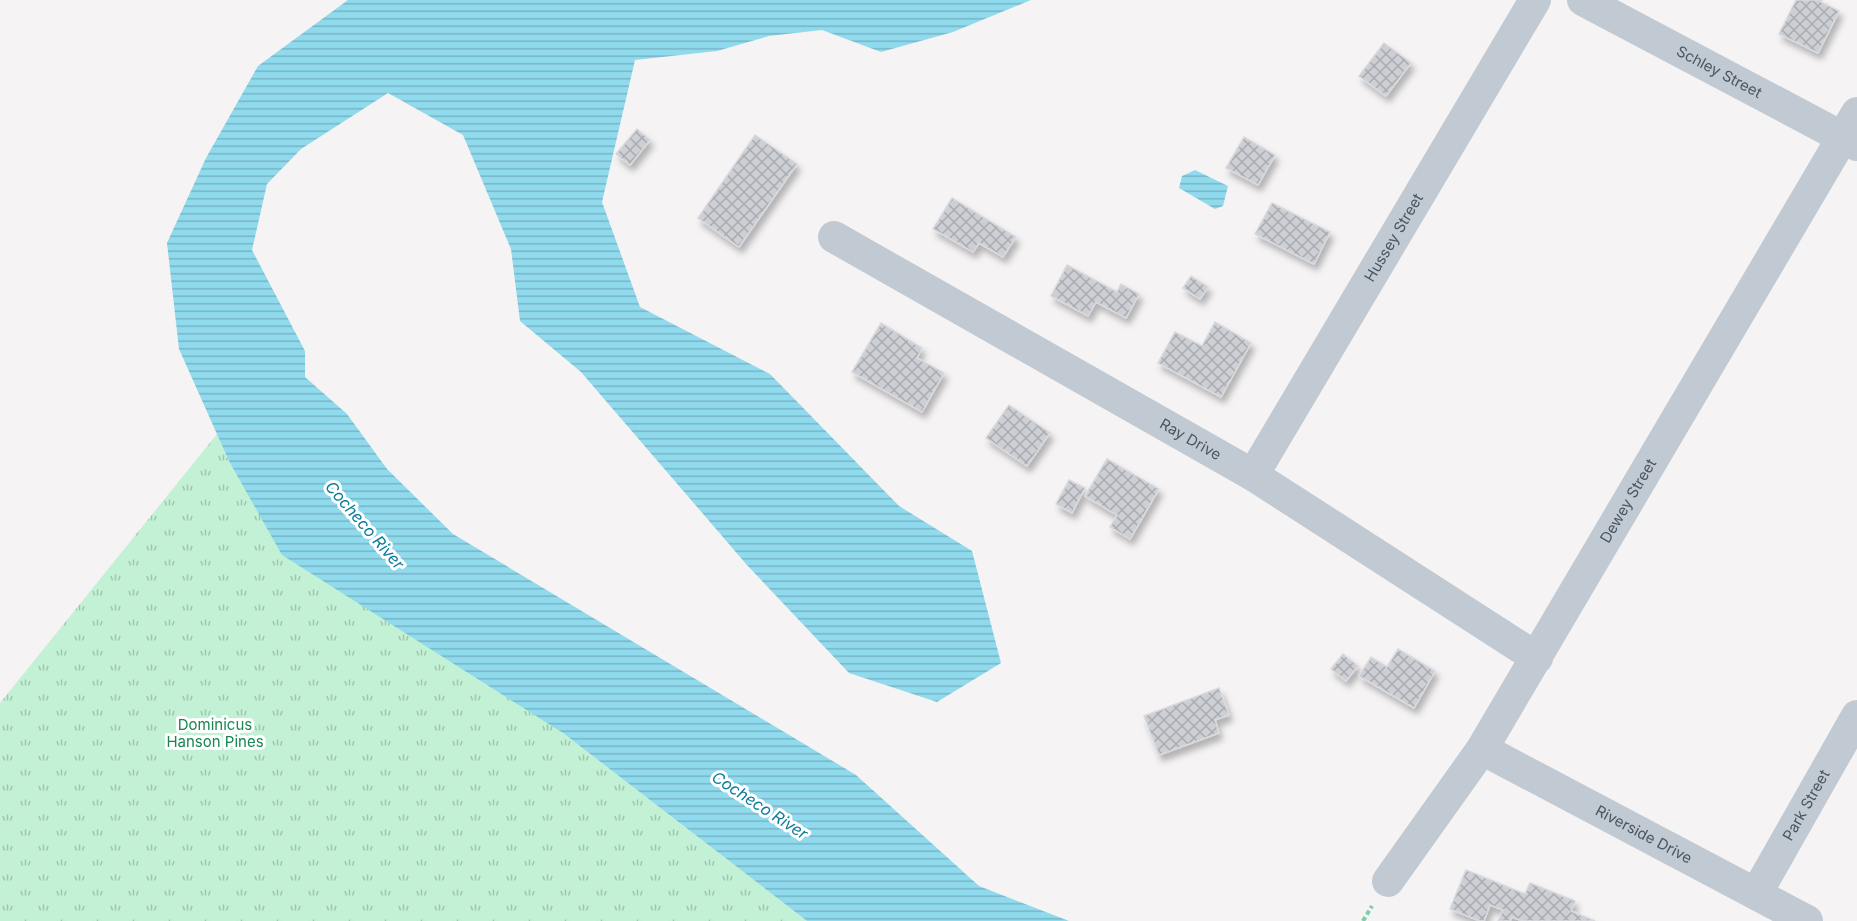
<svg xmlns="http://www.w3.org/2000/svg" width="1857" height="921" viewBox="0 0 1857 921" font-family="Inter,sans-serif">
  <style>
    .grass { fill: url(#grass-tufts) }
    .water { fill: url(#water-rules) }
    .building { fill: url(#building-cross-hatch); stroke: #d7d9de; stroke-width: 1.5; filter: url(#shadow) }
    .lines { fill: none; stroke-linecap: round; stroke-linejoin: round }
    .path { stroke: #7ad0a6; stroke-width: 4; stroke-dasharray: 4.5 3; stroke-linecap: butt }
    .street { stroke: #c1cad2; stroke-width: 32 }
    .labels { text-anchor: middle; stroke-width: 6; stroke-linejoin: round; paint-order: stroke }
    .street-label { font-size: 15px; fill: #4a5661; stroke: #fff }
    .park-label { font-size: 15px; fill: #17864f; stroke: #fff }
    .water-label { font-size: 16px; font-style: italic; fill: #0c7c9b; stroke: #fff }
  </style>
  <defs>
    <pattern id="grass-tufts" width="24" height="20" patternUnits="userSpaceOnUse" patternTransform="scale(1.5)"><rect width="24" height="20" fill="#c3f1d5"/><path d="M3 7l-1-3M5 7V3M7 7l1-3M15 17l-1-3M17 17v-4M19 17l1-3" fill="none" stroke="#a0c6b0"/></pattern>
    <pattern id="water-rules" width="6" height="5" patternUnits="userSpaceOnUse" patternTransform="scale(1.5)"><rect width="6" height="5" fill="#90daee"/><path d="M0 2.5h6" fill="none" stroke="#78b4c4"/></pattern>
    <pattern id="building-cross-hatch" width="8" height="8" patternUnits="userSpaceOnUse" patternTransform="scale(1.5)"><rect width="8" height="8" fill="#cdcfd5"/><path d="M0 0l8 8M0 8l8-8" fill="none" stroke="#a8abb0"/></pattern>
    <filter id="shadow"><feDropShadow dx="3.5" dy="6" stdDeviation="3" flood-color="#0004"/></filter>
  </defs>
  <rect width="100%" height="100%" fill="#f5f3f3"/>
  <path class="grass" d="M217,434L229,461L563,733L807,921H0V703Z"/>
  <g class="water">
    <path d="M348,0H1031L953,32L881,52L822,30L769,36L717,51L635,60L602,202L640,307L770,374L899,506L972,551L1001,663L937,702L849,673L747,565L581,372L520,321L511,249L463,135L388,93L301,149L267,184L252,250L305,351V377L347,414L387,469L453,534L856,775L979,886L1069,921H807L563,733L282,555L229,461L179,349L167,243L206,158L258,66Z"/>
    <path d="M1195,170L1228,186L1223,206L1215,209L1179,188L1182,176Z"/>
  </g>
  <g class="building">
    <path d="M1796,0H1822L1821,2L1839,11L1818,53L1779,34Z"/>
    <path d="M1384,43L1411,63L1386,96L1359,76Z"/>
    <path d="M637,129L650,140L630,165L616,154Z"/>
    <path d="M755,135L797,164L739,247L698,218Z"/>
    <path d="M1244,137L1275,155L1258,185L1226,168Z"/>
    <path d="M952,198L1016,237L1003,257L979,243L973,252L933,229Z"/>
    <path d="M1272,203L1330,232L1314,264L1255,234Z"/>
    <path d="M1067,265L1117,292L1121,284L1139,294L1126,318L1096,302L1088,316L1051,296Z"/>
    <path d="M1191,276L1208,287L1200,299L1183,288Z"/>
    <path d="M1215,322L1251,343L1221,397L1158,363L1175,332L1202,346Z"/>
    <path d="M881,323L922,348L917,358L944,373L922,412L852,372Z"/>
    <path d="M1009,405L1050,433L1027,466L986,438Z"/>
    <path d="M1107,459L1159,489L1130,539L1110,527L1117,515L1085,496Z"/>
    <path d="M1069,480L1085,488L1072,513L1056,504Z"/>
    <path d="M1398,649L1435,671L1414,708L1359,676L1371,657L1387,667Z"/>
    <path d="M1343,654L1358,666L1346,681L1331,669Z"/>
    <path d="M1219,688L1229,715L1215,720L1219,733L1159,755L1144,716Z"/>
    <path d="M1466,870L1525,894L1530,883L1575,901L1571,911L1595,921H1523L1512,917L1510,921H1498L1503,910L1490,905L1484,921H1480L1450,909Z"/>
  </g>
  <g class="lines">
    <path class="path" d="M1363,921L1372,906"/>
    <g class="street">
      <path id="s1" d="M1583,0L1857,145"/>
      <path id="s2" d="M834,237L1253,475L1537,658"/>
      <path id="s3" d="M1253,475L1535,0"/>
      <path id="s4" d="M1482,749L1807,921"/>
      <path id="s5" d="M1388,881L1482,749L1857,113"/>
      <path id="s6" d="M1756,894L1857,716"/>
    </g>
  </g>
  <g class="labels">
    <g class="street-label">
      <text dy="5" stroke="none"><textPath href="#s1" startOffset="154">Schley Street</textPath></text>
      <text dy="5" stroke="none"><textPath href="#s3" startOffset="276">Hussey Street</textPath></text>
      <text dy="5" stroke="none"><textPath href="#s2" startOffset="410">Ray Drive</textPath></text>
      <text dy="5" stroke="none"><textPath href="#s5" startOffset="450">Dewey Street</textPath></text>
      <text dy="5" stroke="none"><textPath href="#s6" startOffset="102">Park Street</textPath></text>
      <text dy="5" stroke="none"><textPath href="#s4" startOffset="183">Riverside Drive</textPath></text>
    </g>
    <g class="park-label">
      <text x="215" y="730">Dominicus<tspan x="215" dy="17">Hanson Pines</tspan></text>
    </g>
    <g class="water-label">
      <text transform="translate(365 525) rotate(49)" y="6">Cocheco River</text>
      <text transform="translate(760 805) rotate(33)" y="6">Cocheco River</text>
    </g>
  </g>
</svg>
